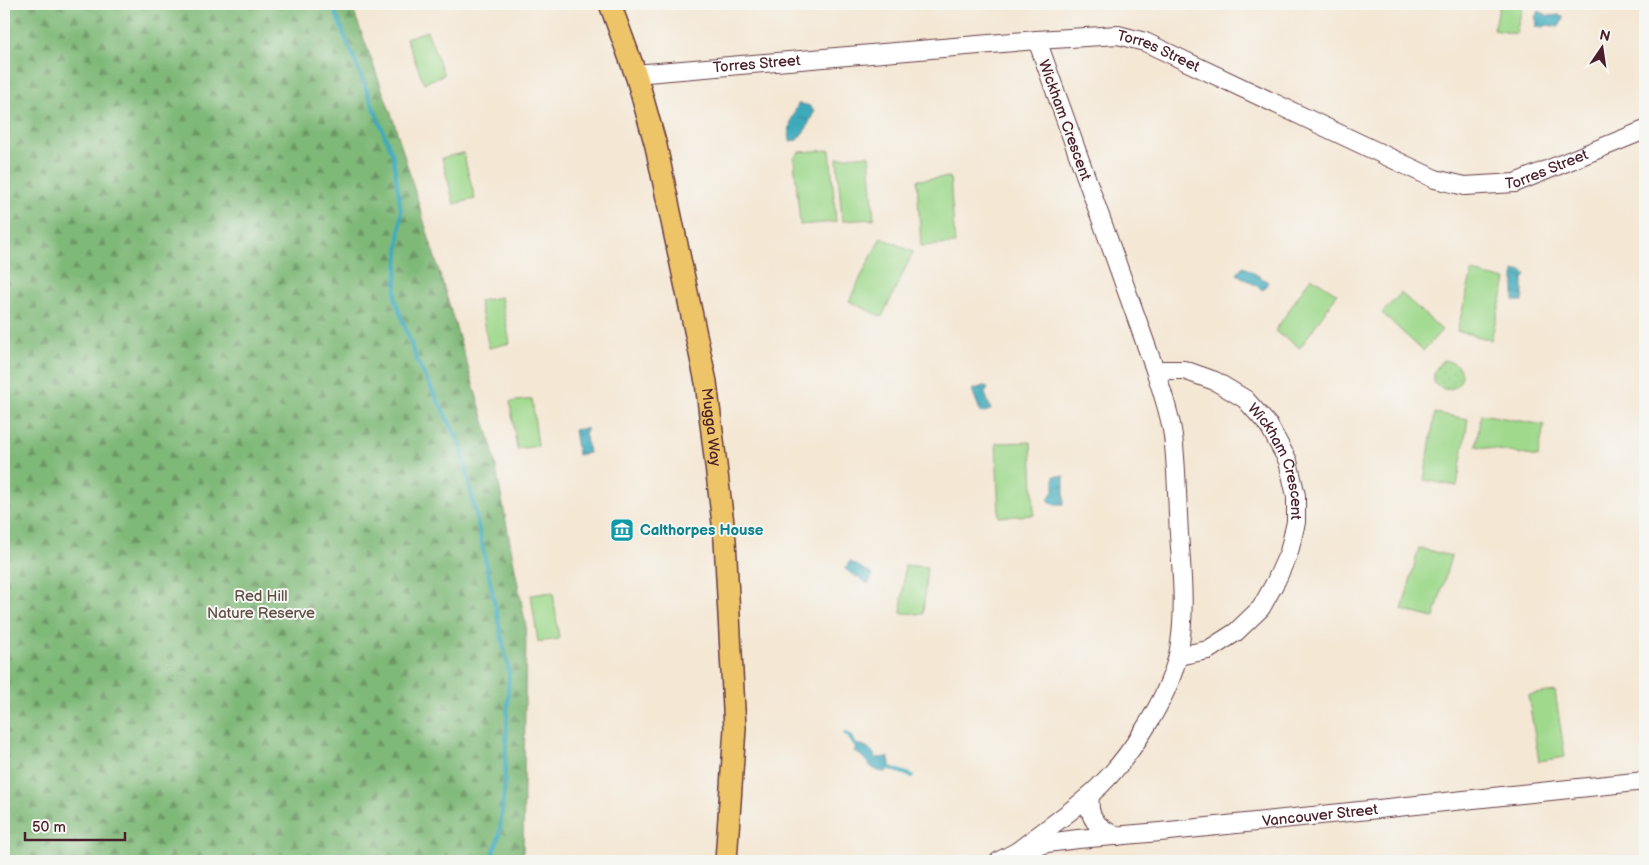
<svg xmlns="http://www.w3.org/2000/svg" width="1649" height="865" viewBox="0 0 1649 865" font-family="'Balsamiq Sans',sans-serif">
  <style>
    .grass { fill: url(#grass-dots); stroke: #747c5c }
    .forest { fill: url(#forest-firs); stroke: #646c52 }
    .pitch { fill: #9fd98c; stroke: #747c5c }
    .water { fill: url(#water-ripples); stroke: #446474 }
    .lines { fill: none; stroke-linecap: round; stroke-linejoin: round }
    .stream { stroke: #3daabc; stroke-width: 4 }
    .minor-casing { stroke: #643d44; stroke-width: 20 }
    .major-casing { stroke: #643d44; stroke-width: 24 }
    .minor { stroke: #fff; stroke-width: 18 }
    .major { stroke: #eec469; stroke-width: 21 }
    .labels { text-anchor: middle; stroke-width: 4; stroke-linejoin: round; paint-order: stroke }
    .street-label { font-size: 15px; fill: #4a1f2b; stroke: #f6f6f2 }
    .culture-label { font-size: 15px; font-weight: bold; fill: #0d838f; stroke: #f6f6f2; text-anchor: start }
    .park-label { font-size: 15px; fill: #5f4e43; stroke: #f6f6f2 }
  </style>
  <defs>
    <pattern id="grass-dots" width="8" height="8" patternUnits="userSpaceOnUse" patternTransform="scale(1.25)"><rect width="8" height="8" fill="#9fd98c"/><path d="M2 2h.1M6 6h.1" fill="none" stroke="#8aba79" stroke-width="1.8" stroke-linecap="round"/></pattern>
    <pattern id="forest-firs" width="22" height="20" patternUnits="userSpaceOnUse" patternTransform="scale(1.25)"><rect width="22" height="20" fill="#7fb978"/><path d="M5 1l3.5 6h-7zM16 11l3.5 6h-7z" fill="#6a9663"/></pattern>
    <pattern id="water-ripples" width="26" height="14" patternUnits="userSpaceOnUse" patternTransform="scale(1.25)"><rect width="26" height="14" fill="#3daabc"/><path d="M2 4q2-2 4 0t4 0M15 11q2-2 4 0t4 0" fill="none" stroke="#358a99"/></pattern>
  </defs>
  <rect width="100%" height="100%" fill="#f6f6f2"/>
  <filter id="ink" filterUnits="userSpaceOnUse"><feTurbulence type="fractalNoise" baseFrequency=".02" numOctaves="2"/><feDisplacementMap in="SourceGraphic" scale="10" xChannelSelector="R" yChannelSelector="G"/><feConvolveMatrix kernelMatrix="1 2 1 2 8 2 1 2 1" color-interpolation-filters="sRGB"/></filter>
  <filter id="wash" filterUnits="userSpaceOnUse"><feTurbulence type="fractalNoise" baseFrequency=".0096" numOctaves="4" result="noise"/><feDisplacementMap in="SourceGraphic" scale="20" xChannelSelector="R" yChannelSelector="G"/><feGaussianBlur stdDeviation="1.12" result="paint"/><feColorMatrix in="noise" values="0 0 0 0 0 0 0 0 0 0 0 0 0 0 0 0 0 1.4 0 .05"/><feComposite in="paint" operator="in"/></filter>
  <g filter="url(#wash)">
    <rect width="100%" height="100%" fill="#f4e7d4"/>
    <path class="grass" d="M1443,360C1478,366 1457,398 1439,387C1436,385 1434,384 1434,381C1432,373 1438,365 1443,360Z"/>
    <path class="forest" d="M4,4H351L394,122L492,447L526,627L523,861H4Z"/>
    <g class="pitch">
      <path d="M1500,4H1523L1516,34L1494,30Z"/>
      <path d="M427,31L444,75L424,83L406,38Z"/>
      <path d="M830,150L836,222L800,225L794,158L799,152Z"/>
      <path d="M463,153L475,199L454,204L442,158Z"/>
      <path d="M869,155L874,219L842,221L837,158Z"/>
      <path d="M950,177L955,244L921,246L917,180Z"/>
      <path d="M881,237L913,252L882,317L849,301Z"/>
      <path d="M1472,272L1506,280L1491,340L1457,331Z"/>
      <path d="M1311,277L1337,294L1300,348L1275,331Z"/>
      <path d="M1401,293L1442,330L1423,351L1382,313Z"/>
      <path d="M501,297L510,343L489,348L479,301Z"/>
      <path d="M532,399L538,446L517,449L510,402Z"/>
      <path d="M1435,413L1468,419L1457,486L1424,480Z"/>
      <path d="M1481,414L1544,425L1538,457L1476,446Z"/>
      <path d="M1031,442L1034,515L999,517L996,443Z"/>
      <path d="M1419,548L1451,556L1434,618L1402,610Z"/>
      <path d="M905,565L927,567L923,614L901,613Z"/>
      <path d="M553,592L559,639L538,642L531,595Z"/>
      <path d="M1555,691L1565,757L1539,761L1528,695Z"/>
    </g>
    <g class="water">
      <path d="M1539,11L1549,16L1559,15L1563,16V20L1558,27L1548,25L1539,28L1535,26L1537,22L1535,17Z"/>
      <path d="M798,104C806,104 811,105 814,112L806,129L797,140L790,141C787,128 793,115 798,104Z"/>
      <path d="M1243,266L1268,282L1263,290L1237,274Z"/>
      <path d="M1514,271H1523L1526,275L1523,279V301H1514Z"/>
      <path d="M983,386H986L988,389L985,393L991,410L981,413L972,390Z"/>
      <path d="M587,428V431L585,432L589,453L578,455L574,430Z"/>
      <path d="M1054,476H1064V504H1052L1048,499L1054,490Z"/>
      <path d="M850,561L873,575L868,584L845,569Z"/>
      <path d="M857,745C866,744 872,750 876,758L888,757C891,764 891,767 886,772C872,772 870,764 861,756C859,754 856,753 854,751Z"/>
    </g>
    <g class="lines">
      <g class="stream">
        <path d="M332,4L393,156L401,211L395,299L417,361L461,445L509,671L504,793L499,836L490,861"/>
        <path d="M845,733L849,736L856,746"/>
        <path d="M890,768L912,776"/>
      </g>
    </g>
  </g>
  <g filter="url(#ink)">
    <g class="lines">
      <g class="minor-casing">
        <g id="minor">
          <path id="s1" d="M635,74L1037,40L1118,35L1145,42L1435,179L1465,186L1515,183L1645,130"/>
          <path id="s2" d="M1155,370H1184L1215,381L1245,399L1269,426L1288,461L1296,496V522L1289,552L1276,581L1261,608L1236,632L1208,650L1178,656"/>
          <path d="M1090,795C1087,818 1097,828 1117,836"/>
          <path d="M1018,851C1042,832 1067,815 1090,795C1126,764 1167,702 1178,655C1186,616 1182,574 1179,534C1177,502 1177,468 1173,436C1170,414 1162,391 1155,370L1037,40"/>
          <path id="s3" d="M999,861L1018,851L1047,843L1078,839L1160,832L1645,781"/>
        </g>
      </g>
      <g class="major-casing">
        <g id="major">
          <path id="s4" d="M610,4L637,78L656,146L706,382L725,540L735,728L726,861"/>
        </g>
      </g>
      <use href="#minor" class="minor"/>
      <use href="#major" class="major"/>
    </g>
  </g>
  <defs>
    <g id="museum-square" transform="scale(1.25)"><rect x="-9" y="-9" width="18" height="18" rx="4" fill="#0f9aa8" stroke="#f6f6f2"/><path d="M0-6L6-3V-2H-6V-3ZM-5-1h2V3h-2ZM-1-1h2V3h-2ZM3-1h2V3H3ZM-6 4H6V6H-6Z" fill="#fff"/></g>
  </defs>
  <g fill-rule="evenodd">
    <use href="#museum-square" x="622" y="530"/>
  </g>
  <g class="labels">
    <g class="street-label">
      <text dy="5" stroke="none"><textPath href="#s1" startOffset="528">Torres Street</textPath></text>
      <text dy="5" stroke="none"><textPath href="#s1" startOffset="122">Torres Street</textPath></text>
      <text transform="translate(1065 120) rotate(70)" y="5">Wickham Crescent</text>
      <text dy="5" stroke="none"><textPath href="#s1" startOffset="948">Torres Street</textPath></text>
      <text dy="5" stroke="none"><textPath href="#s4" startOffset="436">Mugga Way</textPath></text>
      <text dy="5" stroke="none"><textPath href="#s2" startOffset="169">Wickham Crescent</textPath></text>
      <text dy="5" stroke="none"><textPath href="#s3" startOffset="326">Vancouver Street</textPath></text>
    </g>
    <g class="culture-label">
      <text x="640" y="535">Calthorpes House</text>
    </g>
    <g class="park-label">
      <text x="261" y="601">Red Hill<tspan x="261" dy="17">Nature Reserve</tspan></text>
    </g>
  </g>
  <rect width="1649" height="865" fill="none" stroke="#f6f6f2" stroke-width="20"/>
  <g transform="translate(1602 48) rotate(13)" stroke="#f6f6f2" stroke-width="4" paint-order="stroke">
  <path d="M0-4L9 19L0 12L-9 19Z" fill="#4a1f2b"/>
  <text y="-8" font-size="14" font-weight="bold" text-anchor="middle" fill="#4a1f2b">N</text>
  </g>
  <path d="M25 832v8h100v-8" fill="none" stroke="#4a1f2b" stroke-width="2.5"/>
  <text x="32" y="832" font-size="15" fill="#4a1f2b" stroke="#f6f6f2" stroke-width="4" paint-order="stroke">50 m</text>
</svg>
